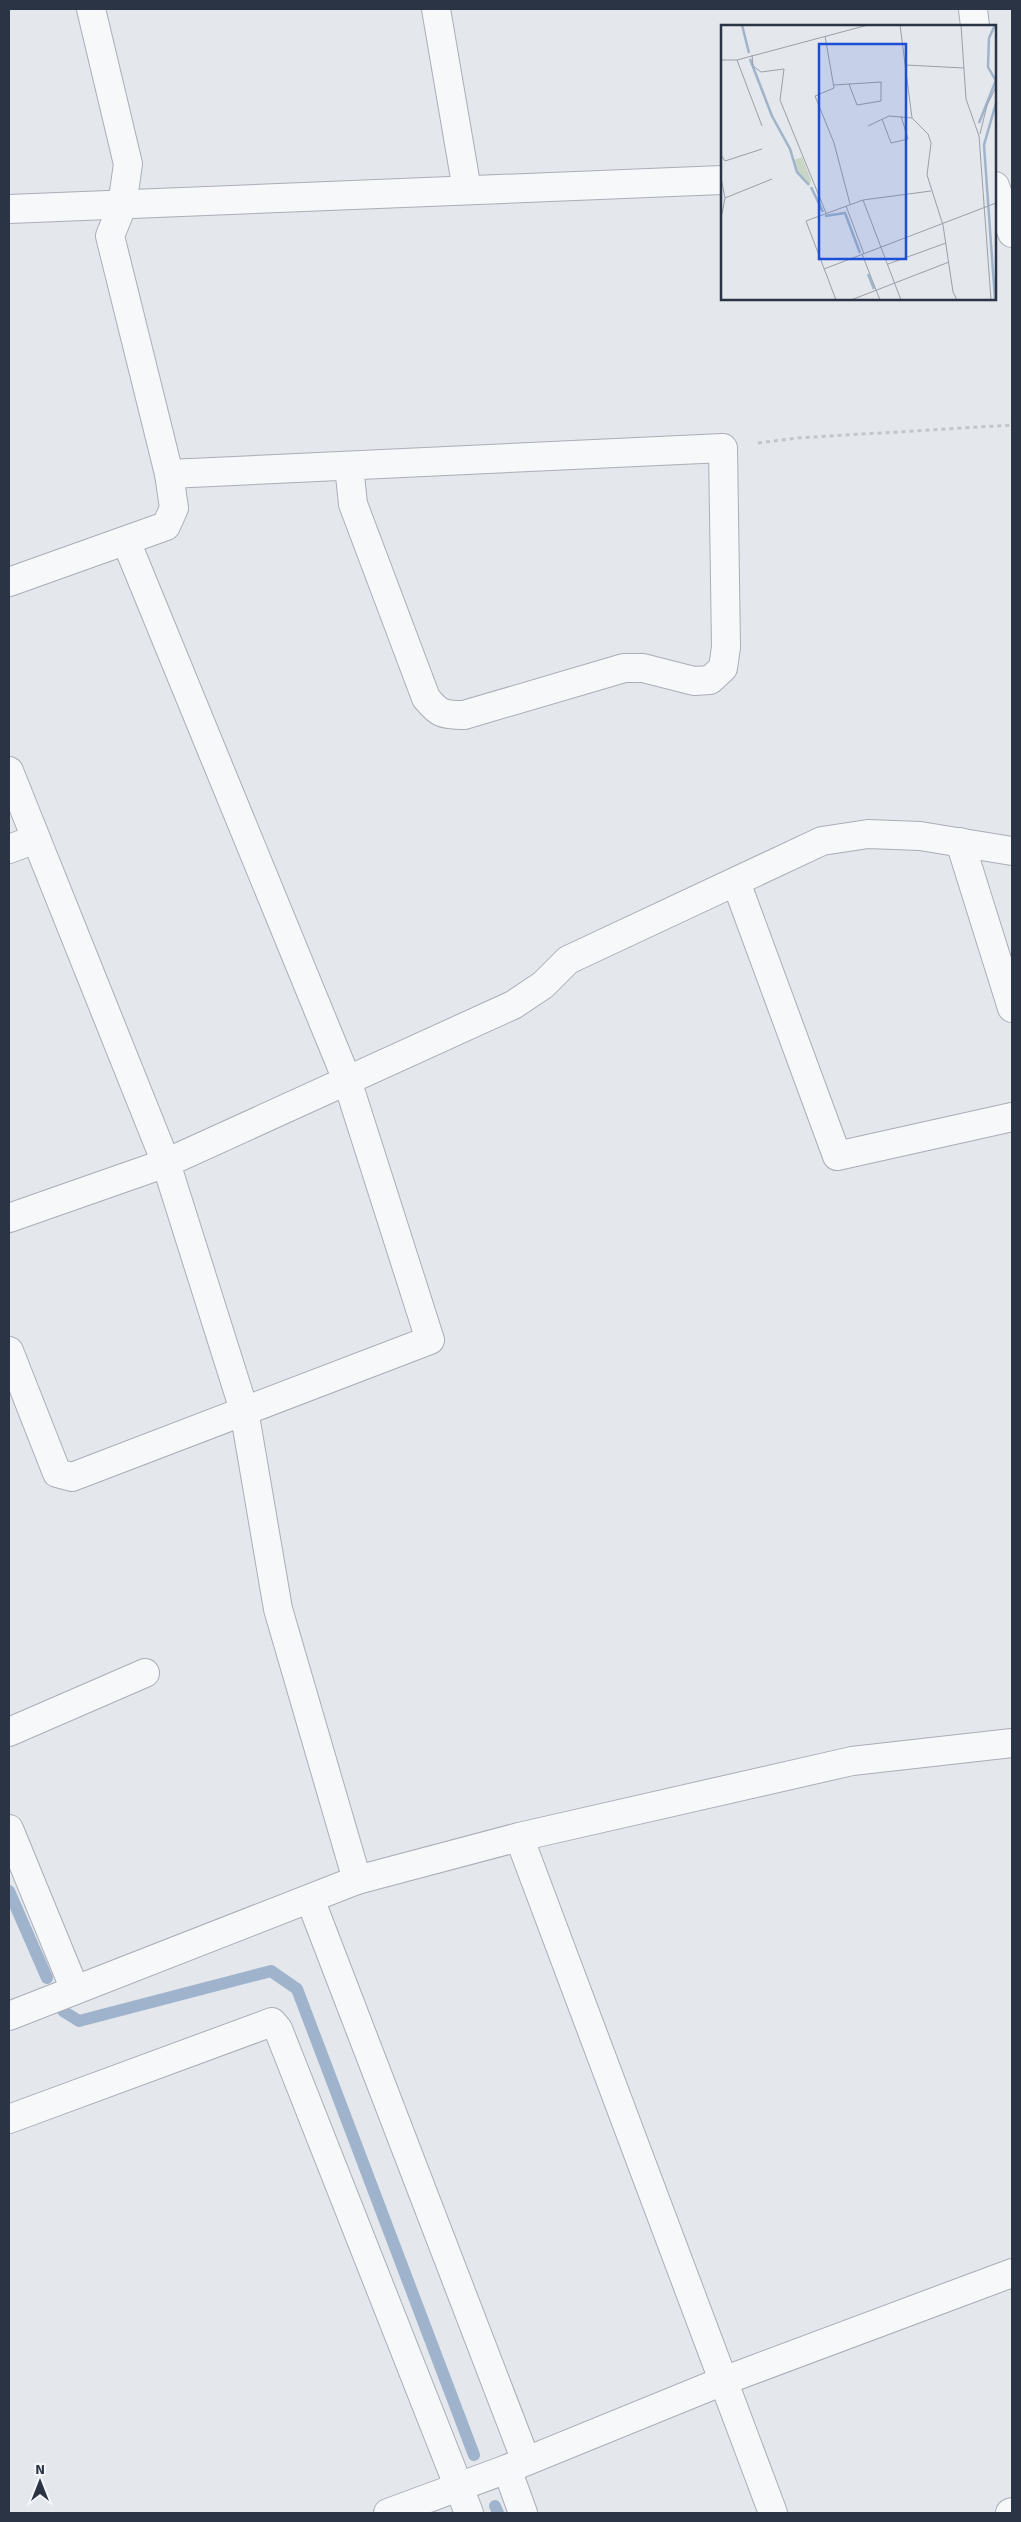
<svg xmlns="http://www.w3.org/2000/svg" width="1021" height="2522" viewBox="0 0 1021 2522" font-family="Signika,sans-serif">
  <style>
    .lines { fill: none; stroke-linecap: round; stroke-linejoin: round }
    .stream { stroke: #9fb4cc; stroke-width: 12 }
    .minor-casing { stroke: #a9aeb7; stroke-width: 30 }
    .path { stroke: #c2c5cb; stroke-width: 3; stroke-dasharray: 4 4; stroke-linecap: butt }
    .minor { stroke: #f7f8fa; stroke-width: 28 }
    .inset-river { fill: none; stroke: #9fb4cc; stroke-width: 2.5 }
    .inset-road { fill: none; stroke: #9a9fa9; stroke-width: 1 }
    .view { fill: #1d4ed8; fill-opacity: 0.15; stroke: #1d4ed8; stroke-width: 2.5 }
    .inset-edge { fill: none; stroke: #2b3445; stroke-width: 2.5 }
  </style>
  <rect width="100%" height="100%" fill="#e4e7ec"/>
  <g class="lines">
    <g class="stream">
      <path d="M9,1891L47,1978"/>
      <path d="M63,2011L79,2021L271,1971L297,1989L474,2455"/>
      <path d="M495,2506L498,2513"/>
    </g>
    <g class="minor-casing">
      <g id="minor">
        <path d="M436,9L467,190"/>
        <path d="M973,9L975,26"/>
        <path d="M995,186L1012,233"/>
        <path d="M9,209L722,180"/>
        <path d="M169,474L723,448L726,647L723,668L710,680L694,681L643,668H624L464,715C443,715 439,714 426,698L353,504L349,466"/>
        <path d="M9,582L166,526L174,508L169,474L110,236L122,206L128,164L91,9"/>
        <path d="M9,771L166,1163L244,1410L278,1609L357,1880"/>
        <path d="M960,842L1012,1008"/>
        <path d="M9,849L36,839"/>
        <path d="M736,882L837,1156L1012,1117"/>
        <path d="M9,1218L166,1163L513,1005L543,985L568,960L822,841L868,834L920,836L1012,851"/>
        <path d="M9,1351L57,1473L72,1477L430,1340L347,1080L126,541"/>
        <path d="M9,1732L145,1673"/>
        <path d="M9,1829L75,1990"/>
        <path d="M519,1837L773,2513"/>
        <path d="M310,1899L526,2461"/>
        <path d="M9,2016L357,1880L519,1837L852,1761L1012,1743"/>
        <path d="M9,2119L272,2022L278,2029L469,2513"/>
        <path d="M507,2469L523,2513"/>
        <path d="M388,2513L507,2469L723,2381L1012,2273"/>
        <path d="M1010,2513L1012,2512"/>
      </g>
    </g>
    <path class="path" d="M758,443L797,438L1012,425"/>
    <use href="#minor" class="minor"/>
  </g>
  <g transform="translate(721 25)">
    <rect width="275" height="275" fill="#e4e7ec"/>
    <path d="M81,132L90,155L89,160L78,150L73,135Z" fill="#c9d6c5"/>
    <path class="inset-river" d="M21,0L28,28M274,0L268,13L267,42L275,56M29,34L51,91L69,124L76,147L88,160M258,98L275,55M90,162L102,187M104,191L124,188L139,228M147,249L153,264M274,275L263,120L275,78"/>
    <path class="inset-road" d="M179,0L191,93L207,109L210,118L206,150L222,200L232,267L236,275M240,0L245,74L258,111L270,275M104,11L113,63L94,71L113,118L129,179M31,30L32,41L40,47L63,44L59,75L105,188M0,35H16L147,0M16,35L41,101M185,40L243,43M113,60L160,57V76L136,80L128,59M161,94L170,118L187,114L180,91M147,101L168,91L191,93M259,109L266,80L275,62M0,130L4,136L41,124M0,153L4,173L1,189M4,173L51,154M142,175L180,275M125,181L143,229M141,229L159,275M167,239L225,218M103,244L275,178M115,275L85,196L142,175L210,166M130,275L228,237"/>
    <path class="view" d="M98,19H185V234H98Z"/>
    <rect width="275" height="275" class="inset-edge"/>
  </g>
  <rect width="1021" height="2522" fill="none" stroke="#2b3445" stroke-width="20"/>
  <g transform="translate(40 2482)" stroke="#f4f6f9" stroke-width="4" paint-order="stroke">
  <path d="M0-4L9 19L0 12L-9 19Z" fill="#2b3445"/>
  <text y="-8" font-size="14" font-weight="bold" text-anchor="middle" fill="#2b3445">N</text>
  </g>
</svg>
